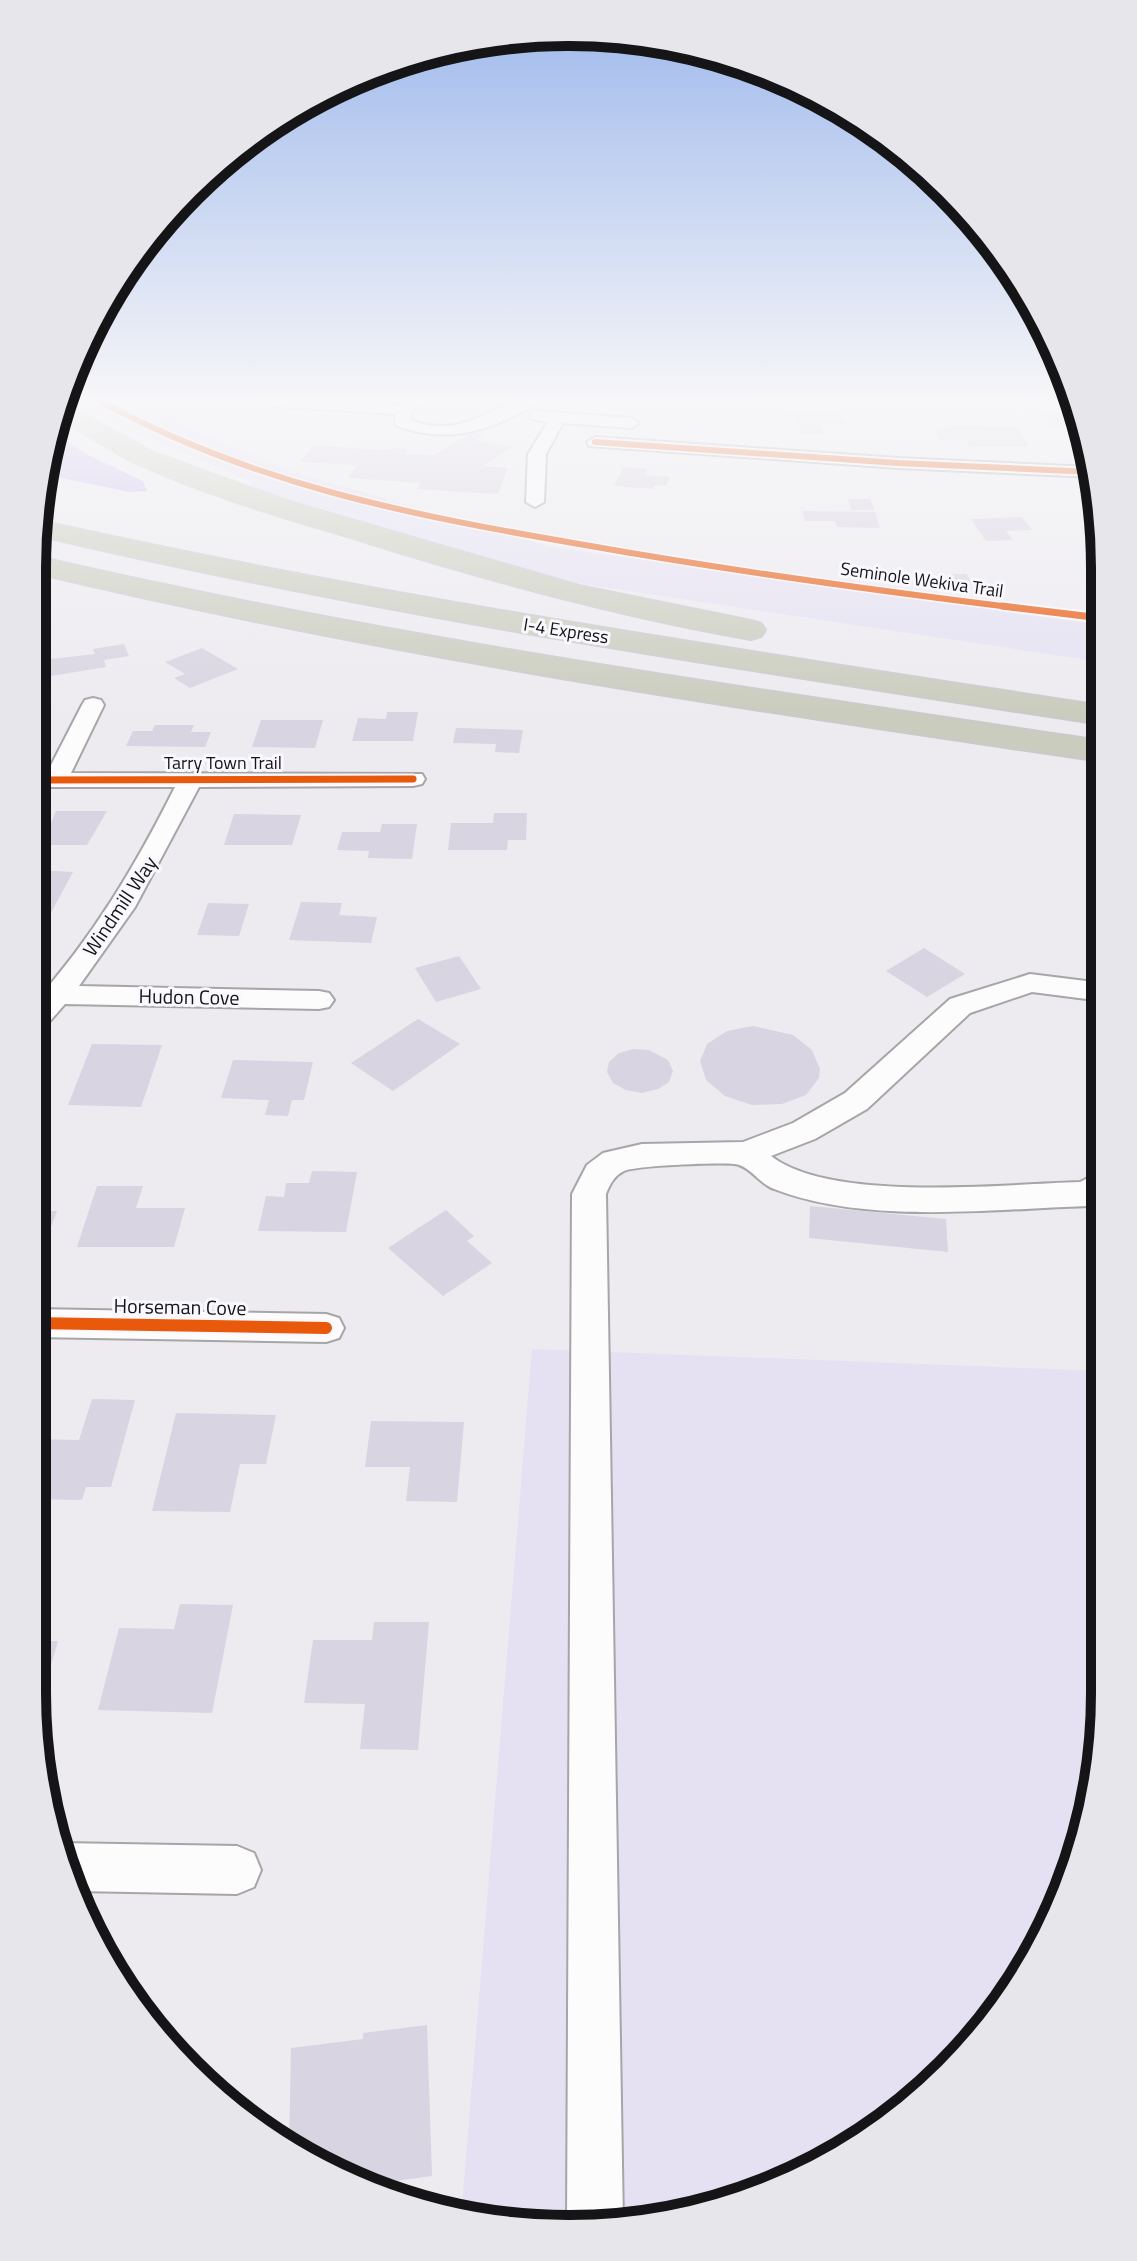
<svg xmlns="http://www.w3.org/2000/svg" width="1137" height="2261" viewBox="0 0 1137 2261" font-family="'Titillium Web',sans-serif">
  <style>
    .green { fill: #e5e1f3 }
    .water { fill: #ccbff1 }
    .building { fill: #d8d4e1 }
    .lines { fill: none; stroke-linecap: round; stroke-linejoin: round }
    .minor-casing { stroke: #a6a5a7; stroke-width: 4 }
    .highway-casing { stroke: #cac9cb; stroke-width: 4 }
    .minor { fill: #fcfcfd; fill-rule: evenodd }
    .highway { fill: #caccbd; fill-rule: evenodd }
    .cycleway-far2-casing { stroke: #f9f8fe; stroke-width: 9 }
    .cycleway-far1-casing { stroke: #f9f8fe; stroke-width: 11 }
    .cycleway-casing { stroke: #f9f8fe; stroke-width: 17 }
    .cycleway-far2 { stroke: #e8590c; stroke-width: 6 }
    .cycleway-far1 { stroke: #e8590c; stroke-width: 7 }
    .cycleway { stroke: #e8590c; stroke-width: 12 }
    .labels { text-anchor: middle; stroke-width: 6; stroke-linejoin: round; paint-order: stroke }
    .far-street-label { font-size: 18px; fill: #151416; stroke: #f9f8fe }
    .street-label { font-size: 20px; fill: #151416; stroke: #f9f8fe }
    .rim { fill: none; stroke: #151416; stroke-width: 10 }
  </style>
  <rect width="100%" height="100%" fill="#edebf0"/>
  <g class="green">
    <path d="M84,398H221L174,422L287,470L551,547L1101,625V662L510,573L242,489L252,482L83,410L94,404Z"/>
    <path d="M532,1349L1103,1371L1104,1727L1087,1831L1050,1929L948,2072L805,2174L638,2224L461,2218Z"/>
  </g>
  <path class="water" d="M50,430L86,454L143,481L147,491L129,492L43,474Z"/>
  <g class="building">
    <path d="M786,412H842L846,424H820L823,434H801L797,419H788Z"/>
    <path d="M1042,412H1077L1080,421H1067L1071,428H1051Z"/>
    <path d="M962,426L1017,427L1029,446L970,447L966,440H940L935,428Z"/>
    <path d="M473,432L484,434L475,440L512,447L483,466L508,468L498,494L417,489L421,483L348,478L357,465L300,462L313,445L381,450L397,448L408,450L405,454L434,455Z"/>
    <path d="M623,467L647,469L644,475L670,477L666,486L654,485L653,489L614,486Z"/>
    <path d="M848,499H870L874,510H851Z"/>
    <path d="M802,511L875,512L880,528L837,527L835,521H805Z"/>
    <path d="M1022,517L1032,530L1006,531L1013,540L986,541L971,519Z"/>
    <path d="M951,574H967L972,585H956Z"/>
    <path d="M124,644L129,656L104,660L106,667L33,679V661L95,654L93,649Z"/>
    <path d="M202,648L238,669L190,688L174,678L185,674L165,662Z"/>
    <path d="M387,712H418L413,741H352L358,718L386,719Z"/>
    <path d="M261,720H323L315,748L252,747Z"/>
    <path d="M155,725H194L191,732H211L205,747L126,746L133,731H152Z"/>
    <path d="M456,728L523,730L519,753L495,752L496,744L453,743Z"/>
    <path d="M56,811H107L87,845H42Z"/>
    <path d="M494,813H527L526,840H508L507,850H448L451,823H493Z"/>
    <path d="M234,814L301,815L292,845H224Z"/>
    <path d="M382,824H417L412,859L368,858L369,851L337,850L342,832H380Z"/>
    <path d="M33,870L73,872L46,922H33Z"/>
    <path d="M301,902L342,903L339,915L377,917L371,943L289,940Z"/>
    <path d="M208,903L249,904L239,936L197,935Z"/>
    <path d="M924,948L965,974L927,997L886,971Z"/>
    <path d="M459,956L481,989L436,1002L415,968Z"/>
    <path d="M418,1019L460,1044L393,1091L351,1063Z"/>
    <path d="M753,1026L793,1035L812,1050L820,1069L819,1078L806,1095L782,1104L752,1105L725,1096L706,1080L700,1061L707,1044L727,1031Z"/>
    <path d="M92,1044L162,1045L141,1107L68,1105Z"/>
    <path d="M633,1049L649,1050L668,1060L673,1071L669,1082L658,1089L642,1093L626,1090L613,1083L607,1072L609,1062L619,1053Z"/>
    <path d="M233,1060L313,1062L304,1100H292L288,1116L265,1115L269,1100L221,1098Z"/>
    <path d="M312,1171L357,1172L346,1232L258,1231L266,1196L284,1197L286,1183H309Z"/>
    <path d="M97,1186H143L136,1208H185L174,1247H77Z"/>
    <path d="M810,1206L946,1219L948,1252L809,1238Z"/>
    <path d="M446,1210L474,1236L467,1241L492,1263L443,1296L388,1248Z"/>
    <path d="M32,1211H57L43,1248H32Z"/>
    <path d="M92,1399L135,1400L111,1487H86L82,1500L32,1499V1439L79,1440Z"/>
    <path d="M176,1413L276,1415L266,1464H240L230,1512L152,1511Z"/>
    <path d="M371,1421L464,1422L457,1502L406,1501L410,1467H365Z"/>
    <path d="M180,1604L233,1605L212,1713L98,1710L119,1628L174,1629Z"/>
    <path d="M374,1622H429L418,1750L360,1749L365,1704L304,1703L313,1640H372Z"/>
    <path d="M32,1641H58L36,1717L32,1692Z"/>
    <path d="M427,2025L432,2176L359,2186L289,2149L291,2048L363,2039V2033Z"/>
  </g>
  <g class="lines">
    <g class="minor-casing">
      <g id="minor">
        <path d="M256,398L398,405L412,398H433L412,410L410,420C470,442 493,397 543,398C536,405 526,410 516,415C476,435 438,442 395,425V414L272,406Z"/>
        <path d="M537,411L631,418L639,423L631,428L563,423L546,454L544,502L535,507L526,502L528,454L548,422L531,419V413Z"/>
        <path d="M595,437L898,458L1092,467L1095,477L898,468L589,446L587,442Z"/>
        <path d="M93,698L101,700L104,705L71,773L422,774L425,779L422,784L413,786L199,787L135,907L79,986L319,991L329,993L334,1000L329,1007L319,1009L65,1004L43,1029L33,1031V1004C92,939 136,865 175,787H33V773H47L82,705L85,700Z"/>
        <path d="M1030,974L1102,983V1001L1032,992L970,1013L867,1109L815,1139L771,1156C831,1203 1004,1184 1080,1182L1102,1171V1201L1088,1206C990,1209 867,1225 774,1189C760,1184 752,1169 739,1165C729,1161 634,1166 624,1171C614,1176 610,1184 606,1194L623,2223L567,2222L572,1194L587,1165L603,1153L642,1144L743,1142L793,1123L845,1093L950,999Z"/>
        <path d="M32,1309L326,1314L339,1318L344,1328L339,1338L326,1342L32,1337Z"/>
        <path d="M61,1843L237,1846L254,1853L261,1870L254,1887L237,1894L75,1891L61,1865L57,1844Z"/>
      </g>
    </g>
    <g class="highway-casing">
      <g id="highway">
        <path d="M61,401L154,453L286,501L579,586L751,621L761,624L765,630L761,636L751,639C619,616 491,581 363,541C288,518 211,497 139,464C110,451 83,432 56,415Z"/>
        <path d="M35,520C388,599 744,651 1101,706V724C743,669 386,617 33,534Z"/>
        <path d="M33,556C386,638 743,688 1101,741V761C743,709 385,656 33,572Z"/>
      </g>
    </g>
    <use href="#minor" class="minor"/>
    <use href="#highway" class="highway"/>
    <g class="cycleway-far2-casing">
      <g id="cycleway-far2">
        <path d="M94,398C251,484 405,514 579,544C725,570 871,590 1018,608"/>
        <path d="M595,442L898,463L1093,472"/>
      </g>
    </g>
    <g class="cycleway-far1-casing">
      <g id="cycleway-far1">
        <path d="M1002,606L1101,618"/>
        <path d="M33,780L413,779"/>
      </g>
    </g>
    <g class="cycleway-casing">
      <path id="cycleway" d="M32,1323L326,1328"/>
    </g>
    <use href="#cycleway-far2" class="cycleway-far2"/>
    <use href="#cycleway-far1" class="cycleway-far1"/>
    <use href="#cycleway" class="cycleway"/>
  </g>
  <linearGradient id="sky" x2="0" y2="1"><stop stop-color="#9db8ec"/><stop offset="0.56" stop-color="#f7f6f8"/><stop offset="1" stop-color="#f7f6f8" stop-opacity="0"/></linearGradient>
  <rect width="1137" height="714" fill="url(#sky)"/>
  <g class="labels">
    <g class="far-street-label">
      <text transform="translate(922 580) rotate(8)" y="6">Seminole Wekiva Trail</text>
      <text transform="translate(566 631) rotate(9)" y="6">I-4 Express</text>
      <text x="223" y="769">Tarry Town Trail</text>
    </g>
    <g class="street-label">
      <text transform="translate(120 906) rotate(-56)" y="7">Windmill Way</text>
      <text transform="translate(189 997) rotate(1)" y="7">Hudon Cove</text>
      <text transform="translate(180 1307) rotate(1)" y="7">Horseman Cove</text>
    </g>
  </g>
  <path d="M0 0H1137V2261H0ZM568 46H569A522 522 0 0 1 1091 568V1693A522 522 0 0 1 569 2215H568A522 522 0 0 1 46 1693V568A522 522 0 0 1 568 46Z" fill="#e7e6eb" fill-rule="evenodd"/>
  <path class="rim" d="M568 46H569A522 522 0 0 1 1091 568V1693A522 522 0 0 1 569 2215H568A522 522 0 0 1 46 1693V568A522 522 0 0 1 568 46Z"/>
</svg>
